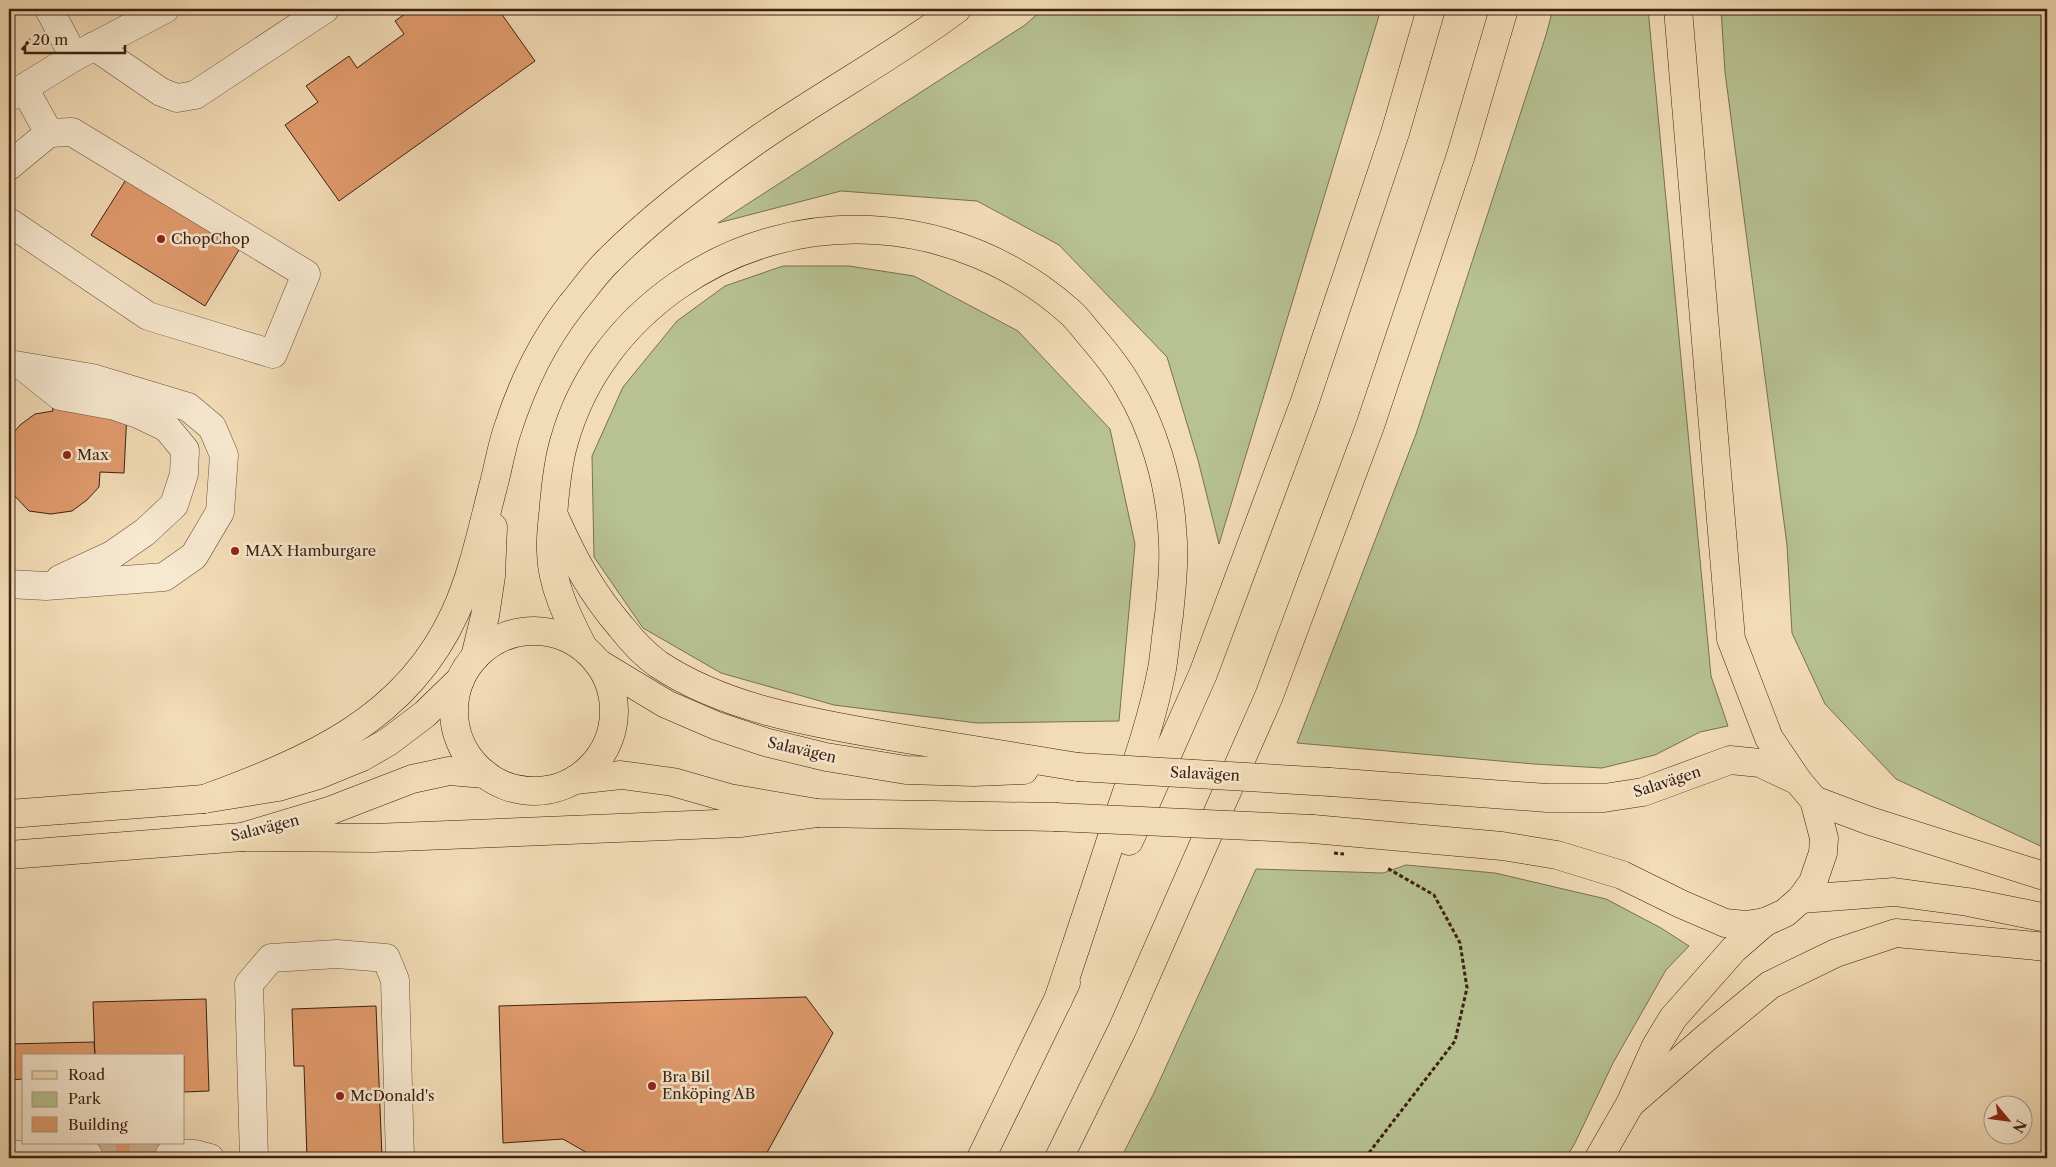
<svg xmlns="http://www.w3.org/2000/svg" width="2056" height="1167" viewBox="0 0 2056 1167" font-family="'Libre Caslon Text',serif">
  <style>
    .green { fill: #b7c191; stroke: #7a7052 }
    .building { fill: #e29c6e; stroke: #3d2012 }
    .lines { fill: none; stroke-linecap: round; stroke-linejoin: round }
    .minor-tunnel { stroke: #ceb695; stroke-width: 28; stroke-dasharray: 28 14; stroke-linecap: butt }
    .minor-casing { stroke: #6a4f3b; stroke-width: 29 }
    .major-casing { stroke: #3d2012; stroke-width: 29 }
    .highway-casing { stroke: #3d2012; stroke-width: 29 }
    .path { stroke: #3d2012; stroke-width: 3; stroke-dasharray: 4 2.5; stroke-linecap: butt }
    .minor { stroke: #f7e8d0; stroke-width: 28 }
    .major { stroke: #f2dcb6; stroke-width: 28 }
    .highway { stroke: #f2dcb6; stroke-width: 28 }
    .highway-bridge-casing { stroke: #3d2012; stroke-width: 29; stroke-linecap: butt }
    .path-bridge { stroke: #3d2012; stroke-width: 3; stroke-dasharray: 4 2.5; stroke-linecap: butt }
    .highway-bridge { stroke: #f2dcb6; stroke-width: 28 }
    .poi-dot { fill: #8f2418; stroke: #f7e8d0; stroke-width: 2 }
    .labels { text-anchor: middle; stroke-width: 5; stroke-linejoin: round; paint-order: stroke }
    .poi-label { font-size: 15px; fill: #3d2012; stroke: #f7e8d0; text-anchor: start }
    .street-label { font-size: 15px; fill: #3d2012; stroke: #f7e8d0 }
  </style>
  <rect width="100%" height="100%" fill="#f2dcb6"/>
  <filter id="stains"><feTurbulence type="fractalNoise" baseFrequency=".004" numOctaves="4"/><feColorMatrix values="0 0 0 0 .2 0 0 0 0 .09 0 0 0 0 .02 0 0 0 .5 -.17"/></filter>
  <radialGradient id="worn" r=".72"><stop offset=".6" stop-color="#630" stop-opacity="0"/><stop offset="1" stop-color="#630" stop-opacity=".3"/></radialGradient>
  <g class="green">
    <path d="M1043,9H1381L1219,544L1198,460L1167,357L1059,245L977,201L841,191L718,223L1025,25Z"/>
    <path d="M1553,9H1648L1711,676L1728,726L1700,732L1655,755L1602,768L1534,764L1297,743L1416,434L1546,35Z"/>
    <path d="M1721,9H2047V849L1896,779L1825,704L1792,633L1787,545L1725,72Z"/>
    <path d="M783,266H849L914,276L1018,331L1110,429L1135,544L1119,721L977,723L834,705L721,673L643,628L594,557L592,456L623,387L677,321L725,286Z"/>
    <path d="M1406,865L1495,873L1606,899L1661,928L1689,946L1666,970L1613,1063L1575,1143L1566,1158H1121L1154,1093L1256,869L1383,873Z"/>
  </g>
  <g class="building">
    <path d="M412,9H498L535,61L339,201L285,125L318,102L306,86L349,56L357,68L404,34L395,21Z"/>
    <path d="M129,175L242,245L205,306L91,235Z"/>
    <path d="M52,404L127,412L124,473L100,472L99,487L87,500L72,511L51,514L29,511L9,490V438L20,425L35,414L53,411Z"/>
    <path d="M806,997L833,1033L764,1158H596L563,1139L503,1143L499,1006Z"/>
    <path d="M206,999L209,1091L184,1092V1056H95L93,1002Z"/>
    <path d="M376,1006L382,1158H307L304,1066H294L292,1009Z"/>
    <path d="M94,1042L95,1056H24V1079L9,1080V1044Z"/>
    <rect x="88" y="1143" width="82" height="15"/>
  </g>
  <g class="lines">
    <path class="minor-tunnel" d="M88,1155L170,1154"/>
    <g class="minor-casing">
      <g id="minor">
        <path d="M49,9L74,57"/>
        <path d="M94,46L161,92L177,98L195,95L325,9"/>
        <path d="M9,97L74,57L165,9"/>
        <path d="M9,166L49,133L24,88"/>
        <path d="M9,222L148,316L273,354L306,274L72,132L49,133"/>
        <path d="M9,364L92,378L188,407L212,427L224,455L220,512L194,556L164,577L46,586L9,584"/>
        <path d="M25,368L60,396L115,406L138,414L167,428L185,450L184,474L174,505L145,532L112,555L60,579"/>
        <path d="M170,1154H195L210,1158"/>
        <path d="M9,1155H88"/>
        <path d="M254,1158L249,984L271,958L337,954L386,958L395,980L400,1158"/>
      </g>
    </g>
    <g class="major-casing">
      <g id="major">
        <path d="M9,814L204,799L278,787L318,775L362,757L388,742L425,714L460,680"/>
        <path d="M9,855L242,837L329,811L412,779L449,771L485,774"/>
      </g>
    </g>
    <g class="highway-casing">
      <g id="highway">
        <path d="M1678,9L1731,639L1769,738L1798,781"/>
        <path d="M555,518C574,560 591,592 621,627C632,641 644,654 658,664C728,711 824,725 906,739C963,748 1020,758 1078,767"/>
        <circle cx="534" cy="711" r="80"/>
        <path d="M583,647C568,618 551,584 551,551C550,535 553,519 554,504C556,482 558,462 564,442C582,377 623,324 677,286C799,201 960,214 1070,312C1078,319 1084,328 1091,336C1104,351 1118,368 1128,386C1153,427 1169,481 1172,528C1175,557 1172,586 1169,615C1166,633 1165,651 1162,669C1152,721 1134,771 1117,821C1098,881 1078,940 1058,1000"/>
        <path d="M475,657L485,616L491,576L493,527"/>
        <path d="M598,663L666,704L717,726L765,742L826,757L906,770L974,772L1024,770"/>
        <path d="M575,780L621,775L673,782L729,798L817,813L1055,817"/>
        <path d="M204,799C307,761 406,721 455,613C473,574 482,529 493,487C498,469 501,449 507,431C521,387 543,341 572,304C584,290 595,273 609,260C655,214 707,175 760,138C825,93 894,56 957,9"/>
        <path d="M1814,800L1870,821L2047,877"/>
        <path d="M1313,829L1502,846L1557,855L1622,875L1681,904L1725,923L1746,925L1765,922L1785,913L1801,899L1813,882L1823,853L1824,838L1814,800L1798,781L1760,763L1730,760L1643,792L1604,798H1547L1330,782"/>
        <path d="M242,837L373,838L740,823L817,813"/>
        <path d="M1129,841L1203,674L1304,404L1395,133L1431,9"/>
        <path d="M1801,899L1894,892L1968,902L2047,918"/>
        <path d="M1630,1104L1707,1037L1770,985L1836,953L1896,933L2047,947"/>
        <path d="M981,1158L1066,983"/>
        <path d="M1059,1158L1122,1030L1269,696L1370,426L1461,155L1504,9"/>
        <path d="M1599,1158L1630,1104L1656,1046L1673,1018L1734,949L1765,922"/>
      </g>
    </g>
    <g class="path">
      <path d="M22,50L30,39"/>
      <path d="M1365,1158L1455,1041L1467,988L1460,943L1434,895L1387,868"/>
    </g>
    <use href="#minor" class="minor"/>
    <use href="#major" class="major"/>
    <use href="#highway" class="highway"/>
    <g class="highway-bridge-casing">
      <g id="highway-bridge">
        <path d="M1078,767L1330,782"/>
        <path d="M1055,817L1313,829"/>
      </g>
    </g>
    <path class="path-bridge" d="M1334,853L1344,854"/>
    <use href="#highway-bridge" class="highway-bridge"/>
  </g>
  <g class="poi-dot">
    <circle cx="161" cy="239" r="5"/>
    <circle cx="67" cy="455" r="5"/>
    <circle cx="235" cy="551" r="5"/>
    <circle cx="652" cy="1086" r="5"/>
    <circle cx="340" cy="1096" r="5"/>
  </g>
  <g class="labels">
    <g class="poi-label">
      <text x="171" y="244">ChopChop</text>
      <text x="77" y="460">Max</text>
      <text x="245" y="556">MAX Hamburgare</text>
      <text x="662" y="1082">Bra Bil<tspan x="662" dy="17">Enköping AB</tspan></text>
      <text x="350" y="1101">McDonald's</text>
    </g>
    <g class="street-label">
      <text transform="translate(802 750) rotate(13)" y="5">Salavägen</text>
      <text transform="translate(1205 774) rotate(3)" y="5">Salavägen</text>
      <text transform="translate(1667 782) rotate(-18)" y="5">Salavägen</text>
      <text transform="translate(265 828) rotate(-14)" y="5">Salavägen</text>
    </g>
  </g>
  <rect width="2056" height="1167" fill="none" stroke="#f2dcb6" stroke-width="30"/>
  <rect x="10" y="10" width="2036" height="1147" fill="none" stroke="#3d2012" stroke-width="2.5"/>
  <rect x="15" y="15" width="2026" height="1137" fill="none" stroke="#3d2012"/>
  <rect x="22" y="1054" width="162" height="90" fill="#f7e8d0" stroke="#ad9884"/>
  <rect x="32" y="1071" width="25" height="8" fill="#f2dcb6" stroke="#ad9884"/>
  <text x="68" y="1080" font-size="15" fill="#3d2012">Road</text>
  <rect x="32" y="1092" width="25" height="15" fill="#b7c191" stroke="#ad9884"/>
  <text x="68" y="1104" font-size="15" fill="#3d2012">Park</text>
  <rect x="32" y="1117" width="25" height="15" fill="#e29c6e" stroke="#ad9884"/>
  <text x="68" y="1130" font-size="15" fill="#3d2012">Building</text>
  <g transform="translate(2008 1120) rotate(119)"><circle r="24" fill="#f7e8d0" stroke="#ad9884"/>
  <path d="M0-4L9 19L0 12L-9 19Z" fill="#8f2418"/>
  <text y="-8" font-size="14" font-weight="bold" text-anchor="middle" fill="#3d2012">N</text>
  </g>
  <path d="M25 45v8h100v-8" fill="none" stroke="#3d2012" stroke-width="2.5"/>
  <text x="32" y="45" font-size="15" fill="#3d2012" stroke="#f7e8d0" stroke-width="4" paint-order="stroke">20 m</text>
  <rect width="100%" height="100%" filter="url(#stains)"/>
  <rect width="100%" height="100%" fill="url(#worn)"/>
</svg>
